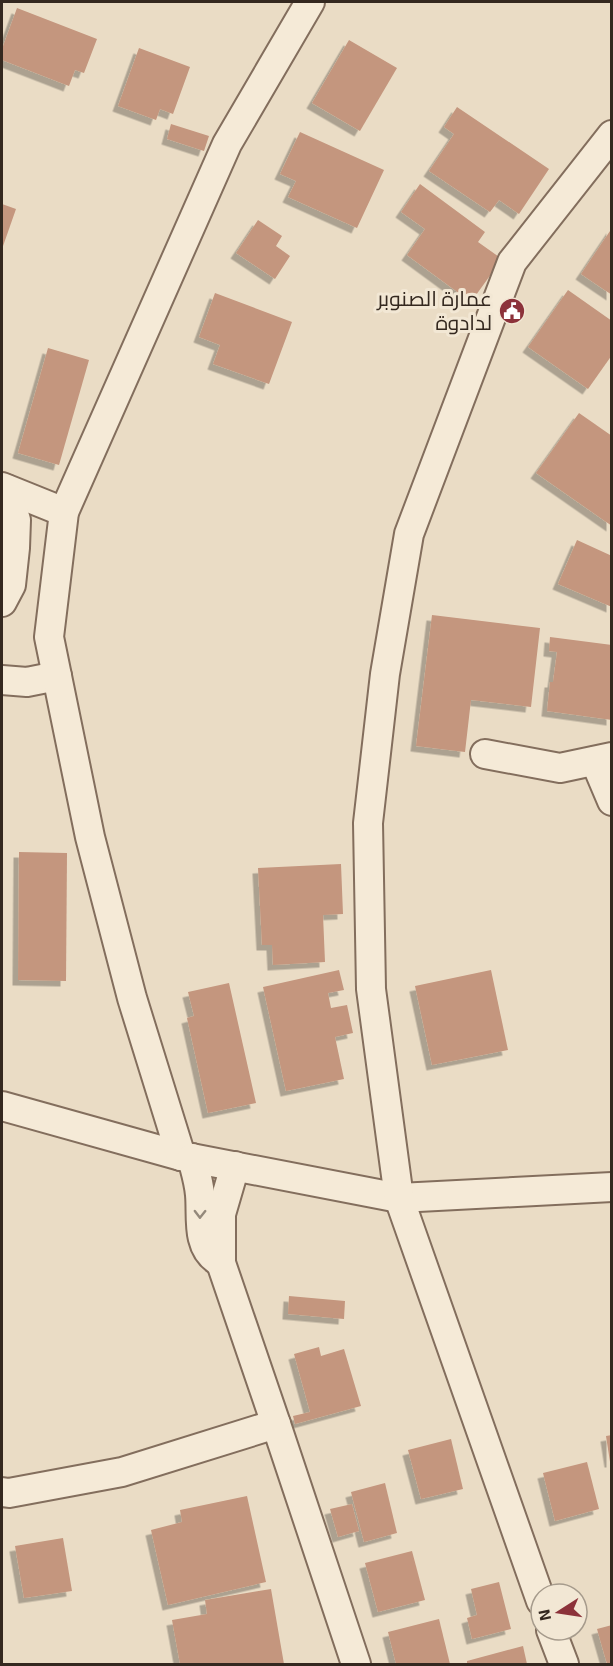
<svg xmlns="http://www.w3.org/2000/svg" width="613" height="1666" viewBox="0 0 613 1666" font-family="Georgia,Cairo,serif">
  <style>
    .building { fill: #c4967e; filter: url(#shadow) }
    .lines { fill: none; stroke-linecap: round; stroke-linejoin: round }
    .minor-casing { stroke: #836e5d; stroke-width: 32 }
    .minor { stroke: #f5ead7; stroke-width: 28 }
    .oneway { stroke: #94897b }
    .labels { text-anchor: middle; stroke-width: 6; stroke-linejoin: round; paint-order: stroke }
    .poi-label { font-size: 21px; fill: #34281f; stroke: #f2e7d4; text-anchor: end }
  </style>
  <defs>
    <filter id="shadow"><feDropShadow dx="-5.5" dy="5.5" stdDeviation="0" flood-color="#0004"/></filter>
  </defs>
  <rect width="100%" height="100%" fill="#eadcc5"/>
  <g class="building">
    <path d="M17,8L97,39L84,73L75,70L69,86L2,60V49Z"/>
    <path d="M349,40L397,68L360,131L312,103Z"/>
    <path d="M139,48L190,67L173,114L160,109L156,120L118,106Z"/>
    <path d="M457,107L549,169L519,214L499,200L490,212L429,171L454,134L444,127Z"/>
    <path d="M171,124L209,136L204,151L167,139Z"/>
    <path d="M300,132L384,170L357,228L288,197L296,181L280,174Z"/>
    <path d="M420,184L485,232L478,242L502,259L471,302L407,255L425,229L401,212Z"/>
    <path d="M2,204L16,209L2,249Z"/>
    <path d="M258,220L282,236L276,246L290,256L275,279L236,253Z"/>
    <path d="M612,228V295L581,274Z"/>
    <path d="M568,290L612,321V355L588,389L528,347Z"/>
    <path d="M215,293L292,322L269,384L213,364L220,345L199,337Z"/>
    <path d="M48,348L89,360L59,465L18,453Z"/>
    <path d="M579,413L612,436V526L536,473Z"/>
    <path d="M577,540L612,556V607L558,584Z"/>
    <path d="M432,615L540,628L531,707L471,700L465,752L416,746Z"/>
    <path d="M550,637L612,645V720L547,711L550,682H553L557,652L549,651Z"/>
    <path d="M19,852L67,853L66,981L18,980Z"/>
    <path d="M341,864L343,914L323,915L325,962L273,965L272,945H262L258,868Z"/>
    <path d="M339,970L344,990L328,993L331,1008L347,1005L353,1033L335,1037L344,1079L286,1091L263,987Z"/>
    <path d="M491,970L508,1050L432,1065L415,986Z"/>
    <path d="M229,983L256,1103L208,1113L187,1018L194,1016L188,992Z"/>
    <path d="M289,1296L345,1301L344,1319L288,1314Z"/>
    <path d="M319,1347L321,1356L344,1349L361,1406L295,1424L293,1416L310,1412L294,1354Z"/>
    <path d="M612,1435V1462H610L606,1436Z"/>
    <path d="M451,1439L463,1489L421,1499L408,1450Z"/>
    <path d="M587,1462L599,1509L555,1521L543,1473Z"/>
    <path d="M385,1483L397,1533L364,1542L351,1492Z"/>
    <path d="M247,1496L266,1582L168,1605L151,1530L182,1522L180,1510Z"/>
    <path d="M352,1504L359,1531L338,1537L330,1509Z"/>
    <path d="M63,1538L72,1591L24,1598L15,1546Z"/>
    <path d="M412,1551L425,1600L378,1612L365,1563Z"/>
    <path d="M499,1582L511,1629L472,1639L467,1618L477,1615L471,1589Z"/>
    <path d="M271,1589L284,1664H180L172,1620L207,1614L205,1600Z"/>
    <path d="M439,1619L450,1664H396L388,1632Z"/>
    <path d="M612,1625V1664H607L597,1629Z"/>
    <path d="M523,1646L527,1664H467V1661Z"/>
  </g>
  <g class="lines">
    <g class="minor-casing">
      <g id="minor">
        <path d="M2,487L64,512"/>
        <path d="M2,602L11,585L15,548L16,520L6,489"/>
        <path d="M2,680L27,682L57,676"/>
        <path d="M485,754L560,768L612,757"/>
        <path d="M595,761L612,801"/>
        <path d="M2,1106L181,1156L399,1198L612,1187"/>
        <path d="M181,1156L132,998L90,837L49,637L64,512L227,144L310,2"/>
        <path d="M192,1158C195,1170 199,1182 200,1195C202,1216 196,1246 217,1260"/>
        <path d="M235,1166L221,1214V1263L276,1424L356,1664"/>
        <path d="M2,1492L9,1493L122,1472L276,1424"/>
        <path d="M541,1601L399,1198L371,989L368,823L385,674L409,534L512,262L612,135"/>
        <path d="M551,1630L564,1664"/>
      </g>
    </g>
    <use href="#minor" class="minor"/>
  </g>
  <defs><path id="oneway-chevron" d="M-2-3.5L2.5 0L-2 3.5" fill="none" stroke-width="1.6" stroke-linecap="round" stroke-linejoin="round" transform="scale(1.5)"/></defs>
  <use class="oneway" href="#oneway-chevron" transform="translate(200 1214) rotate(91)"/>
  <defs>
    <g id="civic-disc" transform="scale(1.35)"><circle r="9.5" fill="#8c323a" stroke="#f2e7d4"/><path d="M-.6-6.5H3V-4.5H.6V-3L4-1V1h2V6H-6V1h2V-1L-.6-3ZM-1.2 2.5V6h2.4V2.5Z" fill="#fff"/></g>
  </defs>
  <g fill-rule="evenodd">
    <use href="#civic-disc" x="512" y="311"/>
  </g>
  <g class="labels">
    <g class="poi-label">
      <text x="492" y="306">عمارة الصنوبر<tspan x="492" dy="24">لدادوة</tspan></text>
    </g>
  </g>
  <rect width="613" height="1666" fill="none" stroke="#34281f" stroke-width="6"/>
  <g transform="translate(559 1612) rotate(258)"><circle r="28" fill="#f2e7d4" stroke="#a69b8c" stroke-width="1.5"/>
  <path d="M0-4.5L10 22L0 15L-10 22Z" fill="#8c323a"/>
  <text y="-9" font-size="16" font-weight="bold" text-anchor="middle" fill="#34281f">N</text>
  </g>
</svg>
